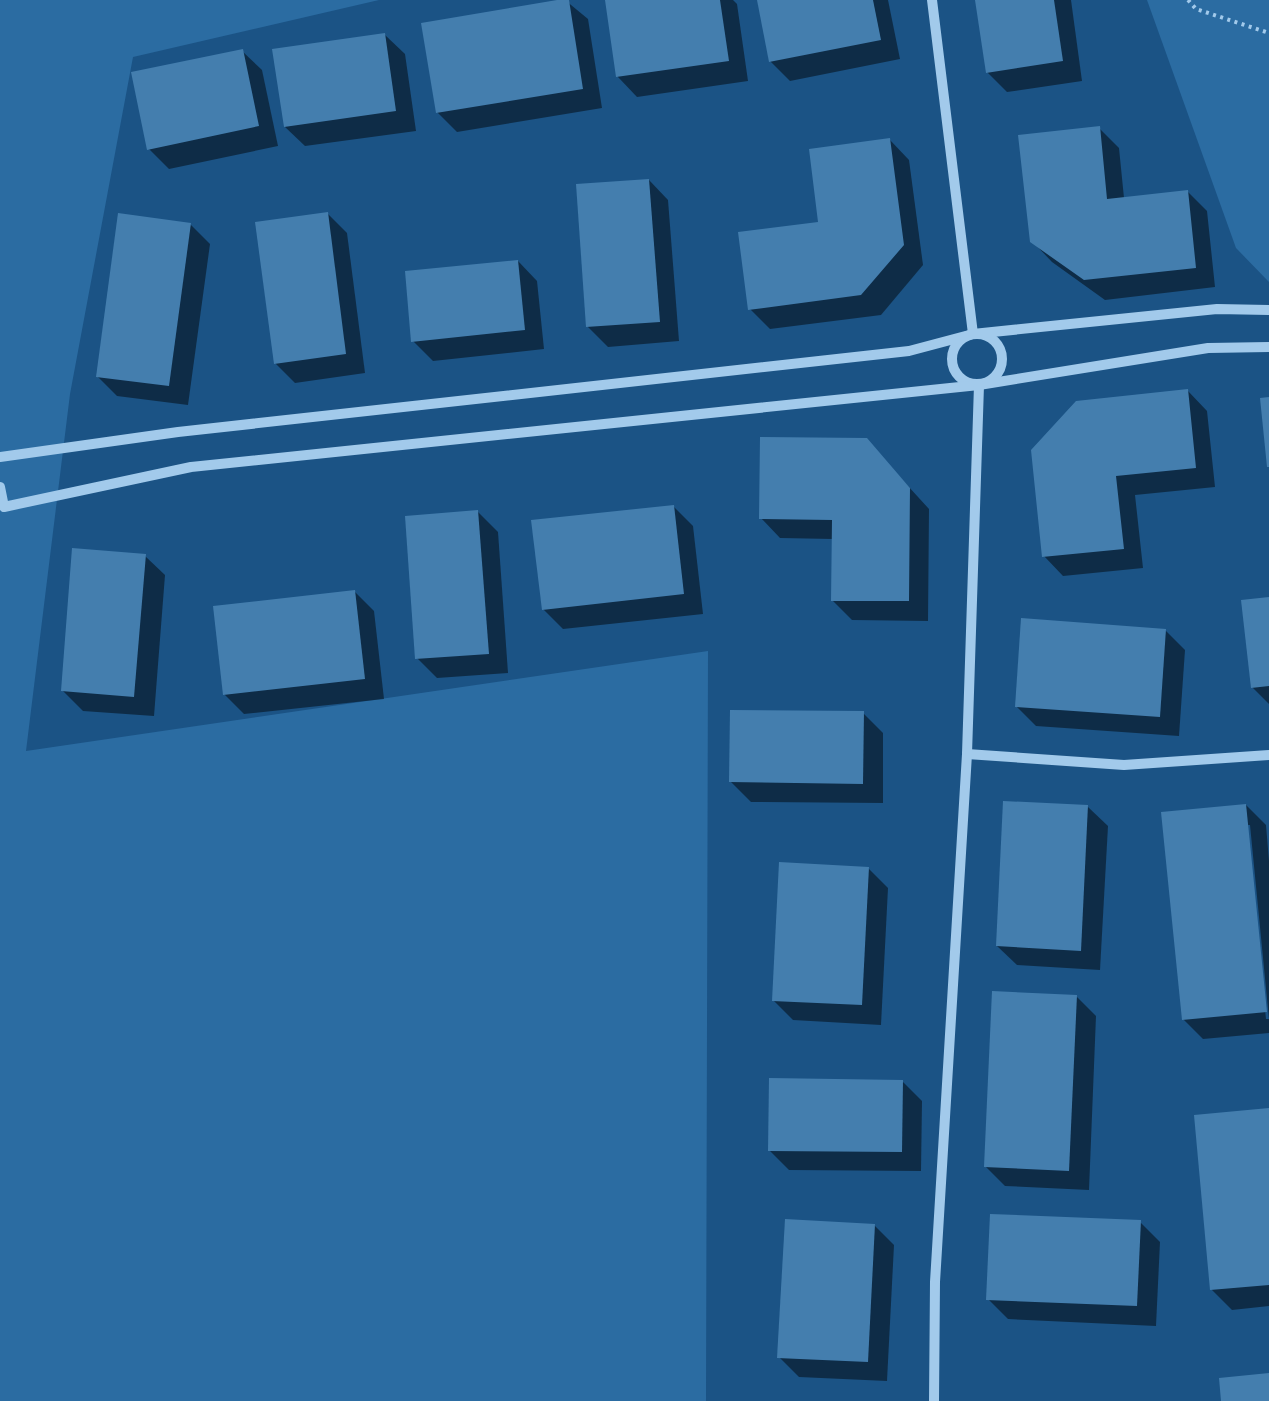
<svg xmlns="http://www.w3.org/2000/svg" width="1269" height="1401" viewBox="0 0 1269 1401" font-family="'Space Grotesk',sans-serif">
  <style>
    .green { fill: #2b6ca2 }
    .shadow { fill: #0007; fill-rule: evenodd }
    .building { fill: #447eae }
    .lines { fill: none; stroke-linecap: round; stroke-linejoin: round }
    .path { stroke: #a2caeb; stroke-width: 4; stroke-dasharray: 3 4.5; stroke-linecap: butt }
    .minor { stroke: #a2caeb; stroke-width: 10 }
  </style>
  <rect width="100%" height="100%" fill="#1b5385"/>
  <g class="green">
    <path d="M0,0H379L133,57L70,394L26,751L708,651L706,1401H0Z"/>
    <path d="M1147,0H1269V282L1236,248Z"/>
  </g>
  <g class="shadow">
    <path d="M565,0L588,19L602,108L457,132L437,112Z"/>
    <path d="M610,0H733L737,4L748,81L637,97L618,77Z"/>
    <path d="M759,0H888L900,59L790,81L770,61Z"/>
    <path d="M977,0H1071L1082,81L1007,92L987,72Z"/>
    <path d="M385,35L405,54L416,131L305,146L285,127Z"/>
    <path d="M242,51L262,70L278,146L169,169L149,149Z"/>
    <path d="M1099,128L1119,148L1124,198L1187,191L1207,211L1215,287L1105,300L1052,262L1032,241Z"/>
    <path d="M890,140L909,160L923,265L881,315L770,329L750,309Z"/>
    <path d="M649,180L668,200L679,341L608,347L588,327Z"/>
    <path d="M327,213L347,233L365,373L295,383L275,363Z"/>
    <path d="M190,224L210,244L188,405L117,396L97,376Z"/>
    <path d="M518,261L537,281L544,349L433,361L413,341Z"/>
    <path d="M1188,391L1207,411L1215,487L1135,495L1143,568L1063,576L1044,556Z"/>
    <path d="M866,440L929,509L928,621L852,620L832,600L833,539L780,538L761,518Z"/>
    <path d="M673,506L693,526L703,614L563,629L543,609Z"/>
    <path d="M478,512L498,532L508,673L437,678L417,658Z"/>
    <path d="M145,556L165,575L154,716L83,711L63,691Z"/>
    <path d="M354,591L374,611L384,699L244,714L224,694Z"/>
    <path d="M1269,598V704L1252,687Z"/>
    <path d="M1165,630L1185,650L1179,736L1036,726L1016,706Z"/>
    <path d="M863,713L883,733V803L751,802L731,782Z"/>
    <path d="M1246,805L1266,825L1269,861V1033L1203,1039L1183,1019ZM1247,825H1250L1269,1019H1266Z"/>
    <path d="M1088,807L1108,826L1100,970L1017,965L997,946Z"/>
    <path d="M868,868L888,888L881,1025L793,1020L773,1000Z"/>
    <path d="M1076,996L1096,1016L1089,1190L1005,1186L985,1166Z"/>
    <path d="M902,1081L922,1101L921,1171L789,1170L769,1150Z"/>
    <path d="M1269,1109V1306L1232,1310L1212,1290Z"/>
    <path d="M1140,1222L1160,1242L1156,1326L1008,1319L988,1299Z"/>
    <path d="M874,1225L894,1245L887,1381L799,1377L779,1357Z"/>
  </g>
  <g class="building">
    <path d="M557,0H569L583,89L436,113L421,23Z"/>
    <path d="M605,0H720L729,61L616,77Z"/>
    <path d="M757,0H873L881,40L769,62Z"/>
    <path d="M975,0H1054L1063,61L986,73Z"/>
    <path d="M385,33L396,111L284,127L272,49Z"/>
    <path d="M243,49L259,126L147,150L131,72Z"/>
    <path d="M1100,126L1107,199L1188,190L1196,268L1084,280L1030,242L1018,135Z"/>
    <path d="M890,138L904,245L861,295L748,310L738,232L818,222L809,149Z"/>
    <path d="M649,179L660,322L586,327L576,184Z"/>
    <path d="M328,212L346,354L274,364L255,222Z"/>
    <path d="M118,213L191,223L169,386L96,377Z"/>
    <path d="M518,260L525,330L411,342L405,271Z"/>
    <path d="M1188,389L1196,468L1116,476L1124,549L1042,557L1031,450L1076,401Z"/>
    <path d="M1269,397V467H1267L1260,398Z"/>
    <path d="M760,437L867,438L910,488L909,601H831L832,520L759,519Z"/>
    <path d="M674,505L684,594L542,610L531,520Z"/>
    <path d="M478,510L489,654L415,659L405,516Z"/>
    <path d="M72,548L146,554L134,697L61,691Z"/>
    <path d="M355,590L365,679L223,695L213,606Z"/>
    <path d="M1269,597V686L1251,688L1241,600Z"/>
    <path d="M1021,618L1166,629L1160,717L1015,707Z"/>
    <path d="M730,710L864,711L863,784L729,782Z"/>
    <path d="M1003,801L1088,805L1081,951L996,946Z"/>
    <path d="M1246,804L1267,1012L1182,1020L1161,812Z"/>
    <path d="M779,862L869,867L862,1005L772,1001Z"/>
    <path d="M992,991L1077,995L1069,1171L984,1167Z"/>
    <path d="M769,1078L903,1080L902,1152L768,1151Z"/>
    <path d="M1269,1108V1285L1210,1290L1194,1115Z"/>
    <path d="M990,1214L1141,1220L1137,1306L986,1300Z"/>
    <path d="M785,1219L875,1224L868,1362L777,1358Z"/>
    <path d="M1269,1373V1401H1221L1219,1378Z"/>
  </g>
  <g class="lines">
    <path class="path" d="M1188,0L1196,9L1269,33"/>
    <g class="minor">
      <path d="M932,0L973,334"/>
      <circle cx="977" cy="359" r="25"/>
      <path d="M0,457L178,432L909,351L973,334L1217,309L1269,310"/>
      <path d="M0,487L4,507L191,467L979,385L1208,348L1269,347"/>
      <path d="M967,754L1124,765L1269,755"/>
      <path d="M934,1401L935,1282L967,754L979,385"/>
    </g>
  </g>
</svg>
